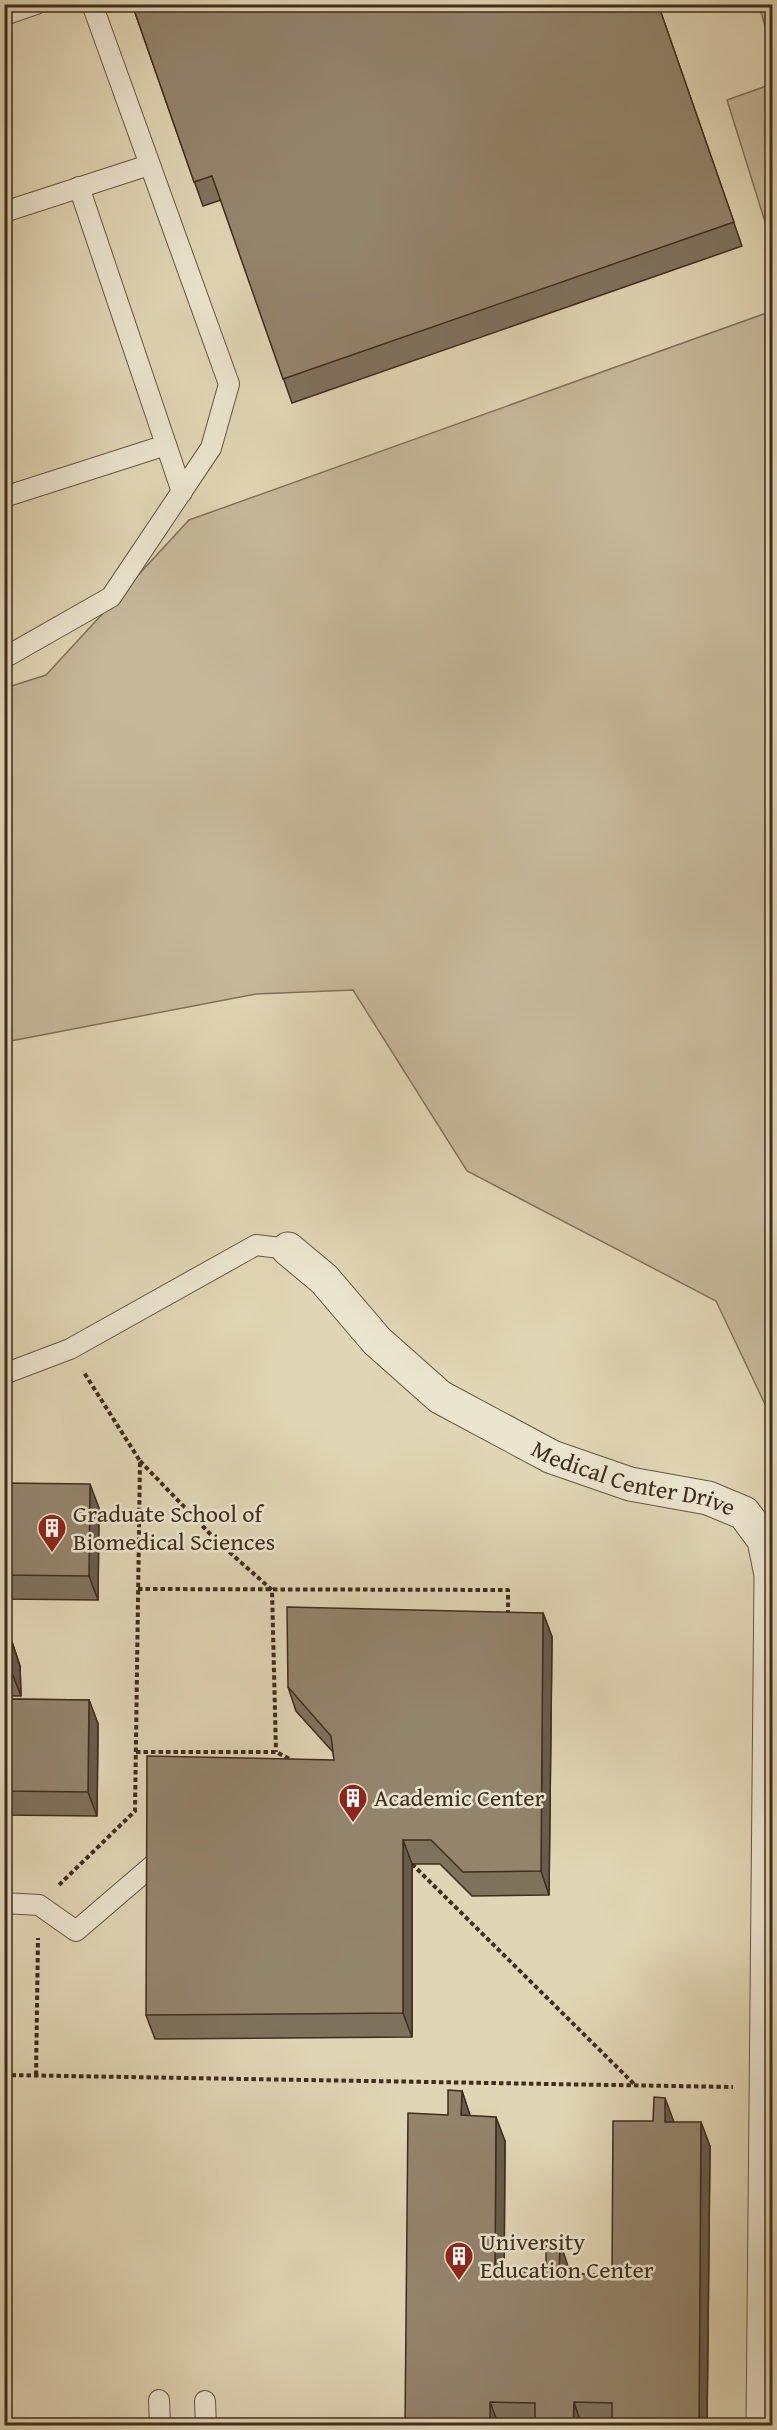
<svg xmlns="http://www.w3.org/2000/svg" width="777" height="2430" viewBox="0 0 777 2430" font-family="'Gentium Book Plus',serif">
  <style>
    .green { fill: #c5b89a; stroke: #82725c; stroke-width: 1.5 }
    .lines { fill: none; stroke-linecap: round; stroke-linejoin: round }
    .lane-casing { stroke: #675743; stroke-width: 22 }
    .street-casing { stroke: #675743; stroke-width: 35 }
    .path { stroke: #3f2d1d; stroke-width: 4; stroke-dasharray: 4.5 3; stroke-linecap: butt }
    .lane { stroke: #ebe4ce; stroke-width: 20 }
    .street { stroke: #ebe4ce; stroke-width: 33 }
    .wall { fill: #7e725d; stroke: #3f2d1d; stroke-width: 1.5 }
    .shaded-wall { fill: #675c4c; stroke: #3f2d1d; stroke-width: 1.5 }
    .building { fill: #93846c; stroke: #3f2d1d; stroke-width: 1.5 }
    .labels { text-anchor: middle; stroke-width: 5; stroke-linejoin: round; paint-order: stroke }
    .street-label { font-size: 24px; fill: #3f2d1d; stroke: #ebe4ce }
    .poi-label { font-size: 24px; fill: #3f2d1d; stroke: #ebe4ce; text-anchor: start }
  </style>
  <rect width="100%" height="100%" fill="#e0d5b4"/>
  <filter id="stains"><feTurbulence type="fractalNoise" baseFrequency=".00333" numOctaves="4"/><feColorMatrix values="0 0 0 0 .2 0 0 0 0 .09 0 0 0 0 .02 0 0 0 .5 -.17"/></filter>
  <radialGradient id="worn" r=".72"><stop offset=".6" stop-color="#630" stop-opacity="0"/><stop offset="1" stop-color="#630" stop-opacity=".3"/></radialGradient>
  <g class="green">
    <path d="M759,5H772V51Z"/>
    <path d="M772,84V244L727,100Z"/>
    <path d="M772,311V1419L716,1301L467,1171L353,990L256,994L5,1042V688L46,675L189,520Z"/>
  </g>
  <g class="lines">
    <g class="lane-casing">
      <g id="lane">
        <path d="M4,15L36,4"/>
        <path d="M79,187L182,492"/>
        <path d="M4,212L149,165"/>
        <path d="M4,497L166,445"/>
        <path d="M4,658L111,597L211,448L229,384L92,4"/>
        <path d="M4,1374L70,1349L256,1245L288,1249"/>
        <path d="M4,1903L39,1905L76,1931L153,1865"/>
        <path d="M159,2400L160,2426"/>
        <path d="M205,2401L206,2426"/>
      </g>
    </g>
    <g class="street-casing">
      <g id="street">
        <path id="s1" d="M288,1249L324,1279L377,1341L440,1397L552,1457L630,1484L708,1498L744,1513L764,1540L771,1575L763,2426"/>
      </g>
    </g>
    <g class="path">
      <path d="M140,1461L216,1540L272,1590L276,1752"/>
      <path d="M138,1589L508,1590V1617"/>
      <path d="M136,1752H276L294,1761"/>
      <path d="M412,1864L635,2085"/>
      <path d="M59,1885L135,1811L140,1461L83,1371"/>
      <path d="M4,2075L733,2087"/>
      <path d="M36,2075L38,1938"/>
    </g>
    <use href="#lane" class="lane"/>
    <use href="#street" class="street"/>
  </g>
  <g class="wall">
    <path d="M132,4H658L742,246L292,403L221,200L203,206Z"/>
    <path d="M4,1483L99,1508L98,1600L4,1599Z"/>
    <path d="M543,1613L552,1637L549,1895L472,1896L440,1864H412V2037L155,2039L146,2015L334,1760L333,1752L296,1711L288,1687Z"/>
    <path d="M4,1642H12L20,1666L21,1696H4Z"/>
    <path d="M4,1699L89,1700L98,1724L97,1816L4,1815Z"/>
    <path d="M462,2091L470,2116L505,2141L504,2272L546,2273L568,2266V2273L612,2275L674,2122L710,2146L707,2426H405L448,2115Z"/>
  </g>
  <g class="shaded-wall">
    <path d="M90,1484L99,1508L98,1600L89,1576Z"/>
    <path d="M543,1613L552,1637L549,1895L541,1871Z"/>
    <path d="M12,1642L20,1666L21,1696L12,1673Z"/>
    <path d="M89,1700L98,1724L97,1816L88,1792Z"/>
    <path d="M403,1840L412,1864V2037L403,2013Z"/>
    <path d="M462,2091L470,2115V2139L461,2115Z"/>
    <path d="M665,2098L674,2122H665Z"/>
    <path d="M496,2117L505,2141L504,2295L495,2271Z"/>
    <path d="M701,2122L710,2146L707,2426H699Z"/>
    <path d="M560,2242L568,2266V2297L559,2273Z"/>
    <path d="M490,2402L499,2426H490Z"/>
    <path d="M574,2402L582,2426H573Z"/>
  </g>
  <g class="building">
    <path d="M132,4H658L734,222L283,379L212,176L194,182Z"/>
    <path d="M4,1483L90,1484L89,1576L4,1575Z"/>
    <path d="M287,1607L543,1613L541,1871L463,1872L431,1840H403V2013L146,2015L147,1756L334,1760L331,1736L288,1687Z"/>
    <path d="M4,1642H12V1673L4,1672Z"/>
    <path d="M4,1699L89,1700L88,1792L4,1791Z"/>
    <path d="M448,2090L462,2091L461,2115L496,2117L495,2271L546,2273V2242H560L559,2273L612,2275L613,2121H653L654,2097L665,2098V2122H701L699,2426H612V2403L574,2402L573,2426H535V2403L490,2402V2426H405L408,2113L448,2115Z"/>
  </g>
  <defs>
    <g id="building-pin" transform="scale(1.5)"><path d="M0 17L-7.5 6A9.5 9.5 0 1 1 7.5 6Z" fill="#8f2418" stroke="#ebe4ce"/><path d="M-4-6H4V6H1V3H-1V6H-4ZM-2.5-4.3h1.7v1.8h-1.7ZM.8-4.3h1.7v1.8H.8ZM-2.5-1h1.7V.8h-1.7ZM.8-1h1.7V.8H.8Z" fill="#fff"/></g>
  </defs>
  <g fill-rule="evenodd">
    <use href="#building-pin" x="52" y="1528"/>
    <use href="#building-pin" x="353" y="1798"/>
    <use href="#building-pin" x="459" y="2256"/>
  </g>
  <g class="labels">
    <g class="street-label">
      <text dy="8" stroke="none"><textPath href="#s1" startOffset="424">Medical Center Drive</textPath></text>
    </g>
    <g class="poi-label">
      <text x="73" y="1522">Graduate School of<tspan x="73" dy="28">Biomedical Sciences</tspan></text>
      <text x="374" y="1806">Academic Center</text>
      <text x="480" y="2250">University<tspan x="480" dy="28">Education Center</tspan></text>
    </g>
  </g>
  <rect width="777" height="2430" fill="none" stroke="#e0d5b4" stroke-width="24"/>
  <rect x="6" y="6" width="765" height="2418" fill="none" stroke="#3f2d1d" stroke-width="3"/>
  <rect x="12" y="12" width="753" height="2406" fill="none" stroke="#3f2d1d" stroke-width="1.5"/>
  <rect width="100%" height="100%" filter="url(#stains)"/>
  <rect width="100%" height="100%" fill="url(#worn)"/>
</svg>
